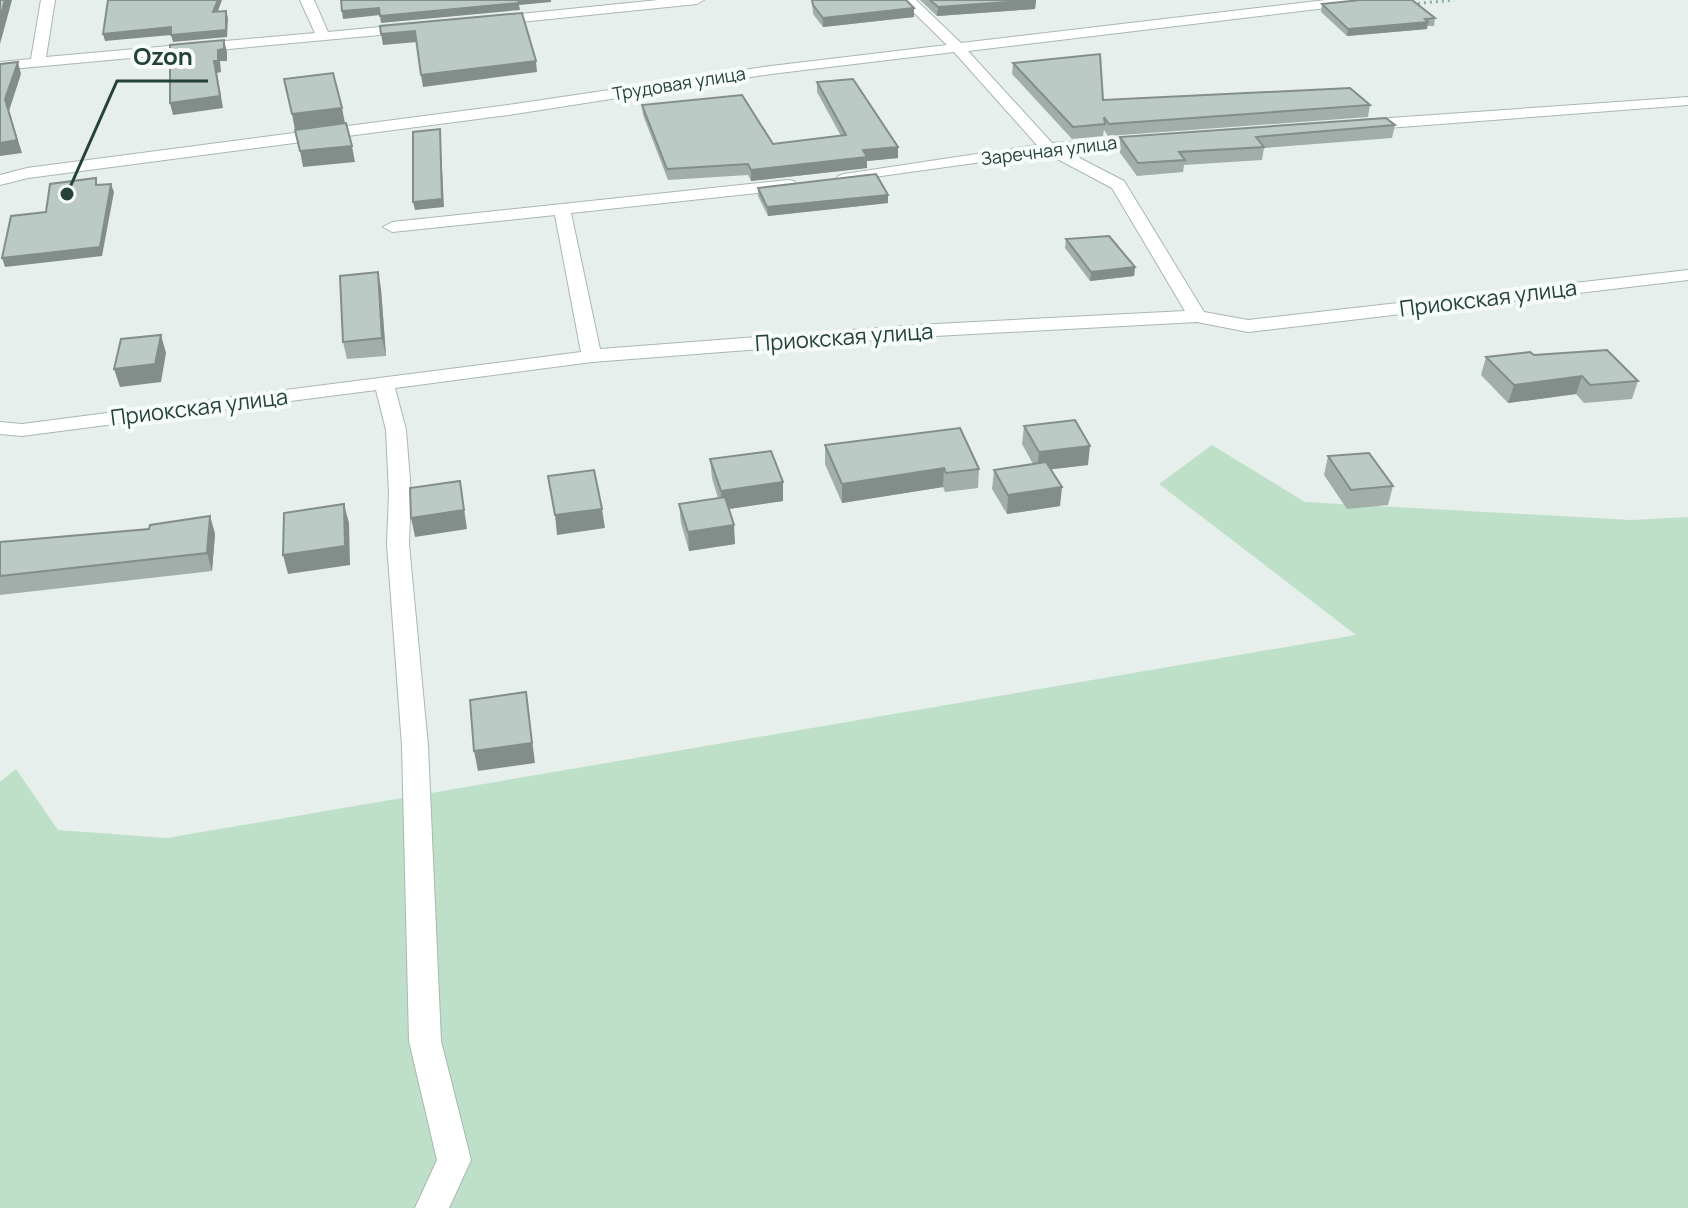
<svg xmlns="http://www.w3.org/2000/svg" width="1688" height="1208" viewBox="0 0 1688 1208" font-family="Manrope,sans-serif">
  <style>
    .green { fill: #bfe0c8 }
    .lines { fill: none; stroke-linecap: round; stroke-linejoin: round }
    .minor-casing { stroke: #a8b8b2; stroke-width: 2 }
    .path { stroke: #86b3a5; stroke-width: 3; stroke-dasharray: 2 4; stroke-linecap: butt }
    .minor { fill: #fff; fill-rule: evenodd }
    .wall { fill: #a1aea9 }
    .shaded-wall { fill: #838d89 }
    .building { fill: #bbcac4; stroke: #838d89; stroke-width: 2 }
    .labels { text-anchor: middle; stroke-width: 8; stroke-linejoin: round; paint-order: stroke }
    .far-street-label { font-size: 18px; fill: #24423a; stroke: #f7fbf9 }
    .street-label { font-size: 22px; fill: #24423a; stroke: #f7fbf9 }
    .leader { fill: none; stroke: #24423a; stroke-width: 3 }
    .callout-dot { fill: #24423a; stroke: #f7fbf9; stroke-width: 3 }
    .callout-label { font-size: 24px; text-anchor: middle; font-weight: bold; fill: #24423a; stroke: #f7fbf9; stroke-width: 8; stroke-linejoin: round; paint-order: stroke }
  </style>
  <rect width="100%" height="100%" fill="#e6efeb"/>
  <path class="green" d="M1212,445L1305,502L1631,520L1688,517V1208H0V782L16,769L58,830L167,838L1356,635L1159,484Z"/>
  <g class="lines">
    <g class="minor-casing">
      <g id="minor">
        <path d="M41,0H55L46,57L315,33L300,0H314L328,32L412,24L419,28L412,32L0,70V62L31,59Z"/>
        <path d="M658,0H704L697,4L492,25L485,21L492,17Z"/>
        <path d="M901,0H916L961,43L1326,0H1366L1359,4L968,51L1052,143L1155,137L1157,140L1149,145L1066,151L1124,181L1204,312L1248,320L1688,270V280L1248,332L1197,322L917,337L592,362L395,388L406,430L411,493L409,544L428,746L441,1041L471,1160L449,1208H415L437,1160L409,1041L402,746L387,544L389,493L386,430L376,390L22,436L0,434V422L22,424L581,352L555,215L392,232L383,227L392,222L788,180L794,181L796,185L794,189L571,213L600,349L917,325L1185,311L1112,188L1046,153L838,182L836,179L838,176L844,174L1037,145L954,52L771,74L515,114L28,178L0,185V175L27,168L515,104L771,66L947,45Z"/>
        <path d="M1688,97V105L1361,130L1353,125L1361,120Z"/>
      </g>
    </g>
    <path class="path" d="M1412,4L1454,0"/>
    <use href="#minor" class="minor"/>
  </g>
  <g class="wall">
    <path d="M812,0H906L914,17L823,27L813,14Z"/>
    <path d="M920,0H1036L1035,9L937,16Z"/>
    <path d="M1322,4L1435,18L1434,26H1427V29L1347,36L1321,12Z"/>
    <path d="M1013,63L1103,100L1370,105L1368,117L1108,136L1104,130L1103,136L1072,139L1012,74Z"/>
    <path d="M817,82L898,158L867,161V168L751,181L748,175L668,180L643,115L642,105L773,144L841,136L817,92Z"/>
    <path d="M1395,125L1392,138L1264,148L1262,160L1184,165L1183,172L1137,176L1118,150L1120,137Z"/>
    <path d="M758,188L888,203L768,216L758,196Z"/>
    <path d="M1066,239L1135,267L1134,276L1090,281L1065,248Z"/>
    <path d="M378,272L381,289L386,356L347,359L343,342Z"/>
    <path d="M1534,355L1638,381L1632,399L1584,403L1576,394L1508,403L1481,375L1486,357Z"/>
    <path d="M1024,426L1088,465L1051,469L1060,506L1007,514L992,489L994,470L1033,464L1022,444Z"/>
    <path d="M825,445L979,469L978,488L945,492L943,487L842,503L825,464Z"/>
    <path d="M1328,456L1393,486L1388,505L1347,509L1324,475Z"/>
    <path d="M710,459L783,482V501L729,509L735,544L689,551L681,523L679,504L718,498L712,478Z"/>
    <path d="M210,516L215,534L212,571L0,595V542L149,529Z"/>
  </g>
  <g class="shaded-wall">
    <path d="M5,0H12L0,44V19Z"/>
    <path d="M218,0H222L215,19L213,12Z"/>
    <path d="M518,0H551V2L519,5L520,10L381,23L380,16Z"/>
    <path d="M1036,0L1035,9L937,16L938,7Z"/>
    <path d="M379,8L380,15L343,19L342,11Z"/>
    <path d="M914,8V17L823,27V18Z"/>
    <path d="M226,11L228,18L227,37L173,42L171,35L105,41L103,34Z"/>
    <path d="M1428,22L1427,29L1347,36L1348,29Z"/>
    <path d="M415,31L417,42L383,45L381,34Z"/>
    <path d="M224,40L227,52V61H220L221,72L217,73L223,108L173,115L170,103L214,61L218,50Z"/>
    <path d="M536,61L537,72L423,87L421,75Z"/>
    <path d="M18,62L21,74L9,111L22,153L0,156V143L5,99Z"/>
    <path d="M342,108L345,123L295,130L292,114Z"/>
    <path d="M440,129L444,207L415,210L413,202Z"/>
    <path d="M352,146L355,162L303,167L300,151Z"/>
    <path d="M898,147V158L867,161V168L751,181V170L863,150Z"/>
    <path d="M111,184L114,192L102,256L5,267L2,258Z"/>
    <path d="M888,195V203L768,216L767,207Z"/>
    <path d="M1135,267L1134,276L1090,281L1091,272Z"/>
    <path d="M378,272L381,289L386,356L382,338Z"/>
    <path d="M161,335L166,353L161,382L120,387L114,369Z"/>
    <path d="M1582,376L1576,394L1508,403L1514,385Z"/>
    <path d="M1090,446L1088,465L1037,471L1039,452Z"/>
    <path d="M944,468L943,487L842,503V484Z"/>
    <path d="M460,481L467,529L415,537L411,518Z"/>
    <path d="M783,482V501L722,510L721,491Z"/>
    <path d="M1062,487L1060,506L1007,514L1008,495Z"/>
    <path d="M344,504L349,523L350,565L288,574L283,555Z"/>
    <path d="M602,509L605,528L557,535L555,515Z"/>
    <path d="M210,516L215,534L212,571L207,553Z"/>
    <path d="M734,525L735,544L689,551L688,532Z"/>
    <path d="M526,692L535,763L478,771L474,751Z"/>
  </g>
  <g class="building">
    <path d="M0,0H5L0,19Z"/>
    <path d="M108,0H218L213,12L226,11V30L171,35V27L103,34Z"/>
    <path d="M341,0H518L519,3L380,16L379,8L342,11Z"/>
    <path d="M812,0H906L914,8L823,18L813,5Z"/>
    <path d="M930,0H1036L938,7Z"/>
    <path d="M1360,0H1412L1435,18L1425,19L1428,22L1348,29L1322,4Z"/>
    <path d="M522,13L536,61L421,75L415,31L381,34L380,26Z"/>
    <path d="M224,40V49L218,50V61H214L220,96L170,103V45Z"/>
    <path d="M1100,54L1103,100L1350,88L1370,105L1109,124L1104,117L1105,124L1073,127L1013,63Z"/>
    <path d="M18,62L5,99L17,140L0,143V64Z"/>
    <path d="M333,73L342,108L292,114L284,79Z"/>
    <path d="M853,79L898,147L863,150L867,157L751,170L748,164L667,169L642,105L742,95L773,144L846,135L817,82Z"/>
    <path d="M1386,118L1395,125L1256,137L1264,147L1179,152L1185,160L1138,163L1120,137Z"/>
    <path d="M346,123L352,146L300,151L295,130Z"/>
    <path d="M440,129L442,199L413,202V132Z"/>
    <path d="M876,174L888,195L767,207L758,188Z"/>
    <path d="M96,178V185L111,184L100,247L2,258L11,216L46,212L50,184Z"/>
    <path d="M1109,236L1135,267L1091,272L1066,239Z"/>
    <path d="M378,272L382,338L343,342L340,276Z"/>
    <path d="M161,335L155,364L114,369L121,339Z"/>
    <path d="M1607,350L1638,381L1590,385L1582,376L1514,385L1486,357L1530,352L1534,355Z"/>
    <path d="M1075,420L1090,446L1039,452L1024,426Z"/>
    <path d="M960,428L979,469L946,473L944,468L842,484L825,445Z"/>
    <path d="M771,451L783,482L721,491L710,459Z"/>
    <path d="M1369,453L1393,486L1351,490L1328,456Z"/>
    <path d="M1046,462L1062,487L1008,495L994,470Z"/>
    <path d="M594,470L602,509L555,515L548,476Z"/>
    <path d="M460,481L464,510L411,518L410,488Z"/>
    <path d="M725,497L734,525L688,532L679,504Z"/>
    <path d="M344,504L345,546L283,555L284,513Z"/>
    <path d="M210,516L207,553L0,576V542L149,529L150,525Z"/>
    <path d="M526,692L532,743L474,751L470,700Z"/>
  </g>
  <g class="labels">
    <g class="far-street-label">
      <text transform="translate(679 84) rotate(-9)" y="6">Трудовая улица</text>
      <text transform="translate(1049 151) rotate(-7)" y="6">Заречная улица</text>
    </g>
    <g class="street-label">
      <text transform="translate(1488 298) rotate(-7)" y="8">Приокская улица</text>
      <text transform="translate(844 337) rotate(-4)" y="8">Приокская улица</text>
      <text transform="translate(199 407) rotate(-7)" y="8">Приокская улица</text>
    </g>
  </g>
  <path class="leader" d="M67 194L117 81H208"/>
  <circle class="callout-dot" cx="67" cy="194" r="8"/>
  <g class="callout-label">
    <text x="163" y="65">Ozon</text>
  </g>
</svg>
